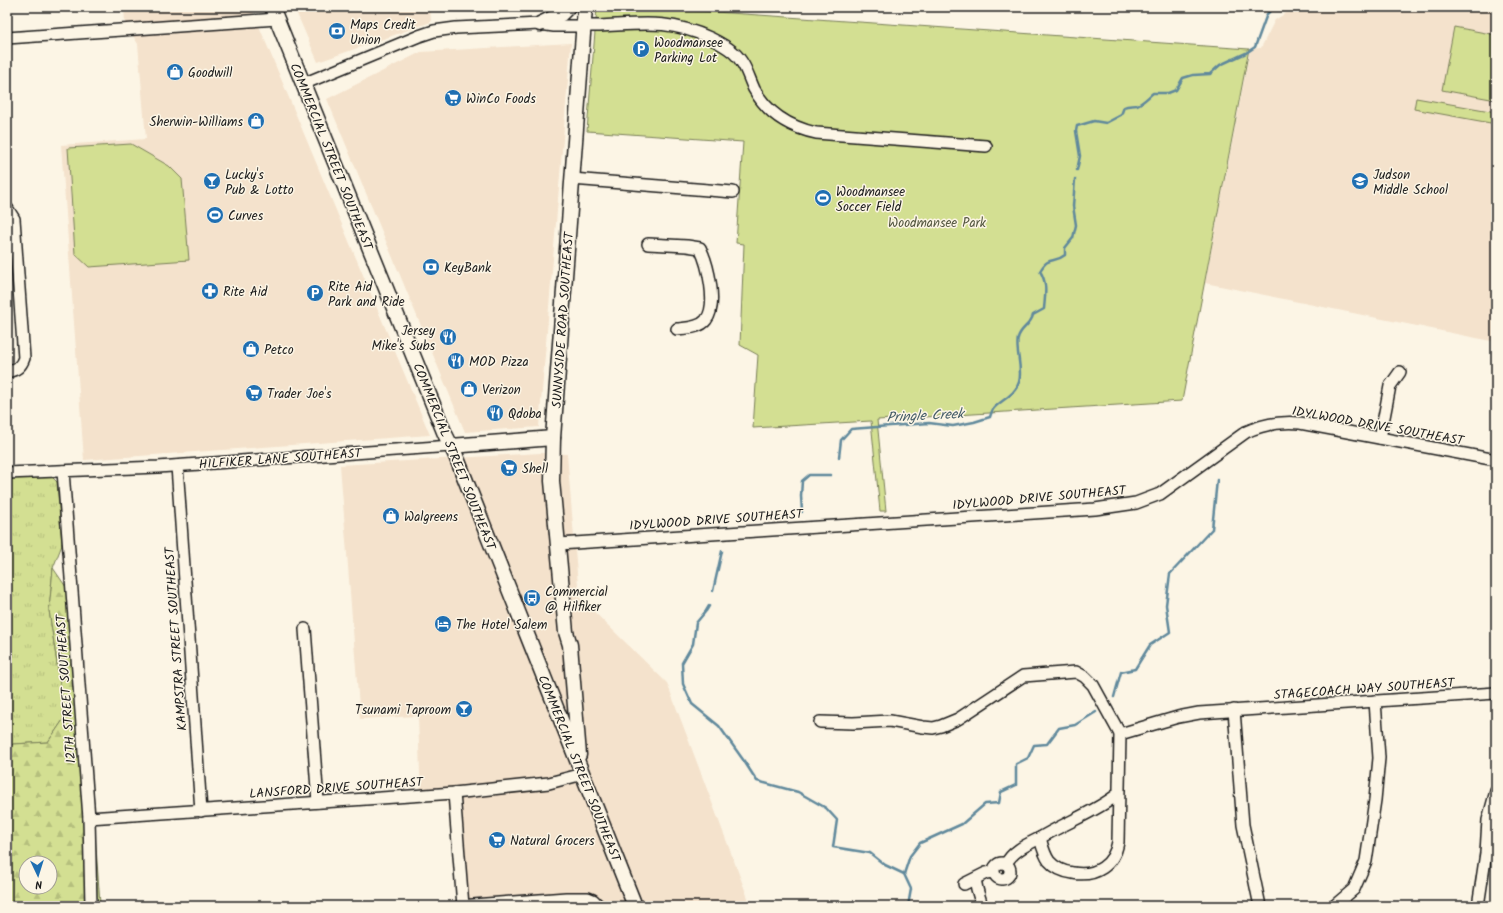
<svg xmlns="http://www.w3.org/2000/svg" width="1503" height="913" viewBox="0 0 1503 913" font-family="Kalam,sans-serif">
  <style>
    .built { fill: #f4e2cc }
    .grass { fill: url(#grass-tufts); stroke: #787e57 }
    .forest { fill: url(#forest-firs); stroke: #787e57; fill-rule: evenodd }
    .green { fill: #d3df92; stroke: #787e57 }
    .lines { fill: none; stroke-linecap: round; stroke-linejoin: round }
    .stream { stroke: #61899c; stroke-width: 2.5 }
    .minor-casing { stroke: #1c1c1c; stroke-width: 14 }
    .major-casing { stroke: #1c1c1c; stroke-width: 17 }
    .minor { stroke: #fcf5e5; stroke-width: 11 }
    .major { stroke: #fcf5e5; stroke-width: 14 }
    .labels { text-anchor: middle; stroke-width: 3; stroke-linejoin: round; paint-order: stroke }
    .poi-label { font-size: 13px; fill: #1c1c1c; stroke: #fcf5e5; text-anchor: start }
    .street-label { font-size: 13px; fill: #1c1c1c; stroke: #fcf5e5 }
    .park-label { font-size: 13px; fill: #53563f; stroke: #fcf5e5 }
    .water-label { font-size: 14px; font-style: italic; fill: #445c67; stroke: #fcf5e5 }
  </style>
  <defs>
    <pattern id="grass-tufts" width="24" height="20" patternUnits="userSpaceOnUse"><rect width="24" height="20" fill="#d3df92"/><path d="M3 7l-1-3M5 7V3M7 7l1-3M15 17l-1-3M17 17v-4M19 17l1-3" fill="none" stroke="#b5bf7d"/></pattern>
    <pattern id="forest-firs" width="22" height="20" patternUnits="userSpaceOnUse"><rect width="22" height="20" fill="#d3df92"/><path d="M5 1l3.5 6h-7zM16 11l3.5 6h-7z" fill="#b5bf7d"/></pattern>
  </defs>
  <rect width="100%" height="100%" fill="#fcf5e5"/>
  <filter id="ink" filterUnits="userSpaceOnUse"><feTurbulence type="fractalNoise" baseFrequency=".025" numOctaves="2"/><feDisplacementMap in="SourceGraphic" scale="8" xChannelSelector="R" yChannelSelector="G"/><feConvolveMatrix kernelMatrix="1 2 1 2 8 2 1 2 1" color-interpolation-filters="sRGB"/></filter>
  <g filter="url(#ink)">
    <g class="built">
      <path d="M124,7H251L430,435L84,460L61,145L146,139L138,44L125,23Z"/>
      <path d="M294,7H430L431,22L318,62Z"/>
      <path d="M1313,7H1496V342L1205,283L1250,49L1261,48L1275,20L1286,13Z"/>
      <path d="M571,43L539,427L465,432L327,99L421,52Z"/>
      <path d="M540,453L567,454L579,597L667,683L751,906H458L447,801L421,802L418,716L360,719L340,465Z"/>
    </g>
    <path class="grass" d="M51,476L57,482L62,545L53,568L49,610L65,717L48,742L13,744L7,749V478Z"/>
    <path class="forest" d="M53,568L79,606L100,904L69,906H7V749L13,744L48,742L65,717L49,610ZM26,863H50V887H26Z"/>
    <g class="green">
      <path d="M597,7H643L1249,49L1182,401L877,420L886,511H880L871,421L753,428L758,355L740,345L744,244L736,243L743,142L587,131Z"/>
      <path d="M1454,27L1496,35V100L1442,90Z"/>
      <path d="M1416,98L1496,112V124L1414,109Z"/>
      <path d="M131,144L169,166L182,179L189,260L89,267L75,254L68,148Z"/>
    </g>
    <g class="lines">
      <g class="stream">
        <path d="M1077,170L1080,156L1076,131L1077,126L1094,121L1106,123L1121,115L1124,107C1128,105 1132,106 1137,105C1143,103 1148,97 1153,93H1168L1176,90L1183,78L1193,75L1210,74L1220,65L1246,53L1255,47L1267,14L1273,8L1297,7"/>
        <path d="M839,457L841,440L851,429L929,423L953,426L974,422L990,417C991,414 992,410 994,408C1002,400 1016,394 1019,382C1023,369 1015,349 1018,338C1020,328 1031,325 1033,315L1044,309C1045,295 1048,284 1040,271C1049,255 1054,264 1065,255V248L1073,238L1076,225L1073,206L1075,179"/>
        <path d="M802,512L801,496L802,481L809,475H831"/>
        <path d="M713,591L722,551"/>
        <path d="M709,606L706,611L696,623L693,644L682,663L683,684L692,704L719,726L744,761L757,781L798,792L826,808L837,820L833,847L870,853L885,865L904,874L911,889L908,906"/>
        <path d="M1114,697L1121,672L1135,669L1150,645L1170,632L1166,605L1170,574L1212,529L1217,480"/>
        <path d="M904,874L910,856L920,843L962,824L985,804L999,803L1001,792L1016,785V764L1028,758L1034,745L1047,744L1059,728L1075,725L1096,712"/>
      </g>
      <g class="minor-casing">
        <g id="minor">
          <path d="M7,38L277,19"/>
          <path d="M303,84L419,36L434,31L456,28L540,24L554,26C569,26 585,26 600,26C643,24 669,19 710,38C718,42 726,46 733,52C745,62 748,76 754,89C767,113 790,127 816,133L986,146"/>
          <path d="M572,179L733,192"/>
          <path d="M7,208L14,219L24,358C21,367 16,370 7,372"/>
          <path d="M648,244L687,246L700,248C708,264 718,305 706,320C700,328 686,328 677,329"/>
          <path d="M1380,438L1390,386L1400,372"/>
          <path d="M177,466L201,811"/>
          <path d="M63,471L89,818L91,906"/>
          <path d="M7,473L158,467L451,446"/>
          <path d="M559,544L1095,509L1136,503L1160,494L1246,432C1264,424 1280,421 1300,423L1496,460"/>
          <path d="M305,629L318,802"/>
          <path d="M1234,710L1243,825L1260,906"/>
          <path d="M820,722L853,723L890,721L923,727L933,728L941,726L958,719L1023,676L1076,672L1085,677L1093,685L1120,734L1118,842C1114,865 1096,877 1073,873C1064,872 1055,868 1049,861C1044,854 1042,845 1040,838"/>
          <path d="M1120,734L1178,717L1199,713L1496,693"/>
          <path d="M454,793L463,906"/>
          <path d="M89,818L454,793L549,783L583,774"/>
          <circle cx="1002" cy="871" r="8"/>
          <path d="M1006,864C1012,851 1028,844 1040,838C1064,823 1096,812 1118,794"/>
          <path d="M975,879L977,889L982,906"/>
          <path d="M964,884L986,873L993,872"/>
          <path d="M460,906L566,898H588L593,900L599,906"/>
          <path d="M1334,906L1354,889L1366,861L1375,800L1379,758L1375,701"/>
          <path d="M1478,906L1486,853L1488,820L1496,791"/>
        </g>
      </g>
      <g class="major-casing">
        <g id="major">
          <path d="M272,7L445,434L456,456L635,906"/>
          <path d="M540,24L561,14L568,7"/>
          <path d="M451,446L553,438"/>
          <path d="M579,755L570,645L566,632L552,481L553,438L585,7"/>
        </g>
      </g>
      <use href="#minor" class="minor"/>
      <use href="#major" class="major"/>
    </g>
  </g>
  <defs>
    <g id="bank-disc" transform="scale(0.9)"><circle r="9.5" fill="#1f6fb2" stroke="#fcf5e5"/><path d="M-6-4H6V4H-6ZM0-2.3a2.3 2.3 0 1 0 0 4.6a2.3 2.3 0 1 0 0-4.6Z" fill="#fff"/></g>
    <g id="parking-disc" transform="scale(0.9)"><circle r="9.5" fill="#1f6fb2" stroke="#fcf5e5"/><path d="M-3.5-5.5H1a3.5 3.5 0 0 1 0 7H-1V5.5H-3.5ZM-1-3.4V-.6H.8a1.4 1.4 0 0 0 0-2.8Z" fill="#fff"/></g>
    <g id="shop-disc" transform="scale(0.9)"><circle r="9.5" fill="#1f6fb2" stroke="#fcf5e5"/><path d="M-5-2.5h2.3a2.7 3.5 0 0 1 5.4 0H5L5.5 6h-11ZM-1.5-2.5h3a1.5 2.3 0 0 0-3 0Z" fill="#fff"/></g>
    <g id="supermarket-disc" transform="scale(0.9)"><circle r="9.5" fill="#1f6fb2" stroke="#fcf5e5"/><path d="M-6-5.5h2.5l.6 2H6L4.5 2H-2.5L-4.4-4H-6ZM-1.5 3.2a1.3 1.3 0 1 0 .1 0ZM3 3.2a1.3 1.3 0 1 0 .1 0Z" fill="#fff"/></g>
    <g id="bar-disc" transform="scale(0.9)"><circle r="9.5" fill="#1f6fb2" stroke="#fcf5e5"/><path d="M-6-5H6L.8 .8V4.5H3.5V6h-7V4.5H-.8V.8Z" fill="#fff"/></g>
    <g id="school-disc" transform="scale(0.9)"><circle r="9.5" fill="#1f6fb2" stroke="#fcf5e5"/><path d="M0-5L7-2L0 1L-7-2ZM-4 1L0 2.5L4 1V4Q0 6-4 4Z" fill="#fff"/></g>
    <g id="stadium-disc" transform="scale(0.9)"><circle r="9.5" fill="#1f6fb2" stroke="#fcf5e5"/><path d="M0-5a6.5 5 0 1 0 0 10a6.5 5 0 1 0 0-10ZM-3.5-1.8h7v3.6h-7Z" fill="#fff"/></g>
    <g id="pharmacy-disc" transform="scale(0.9)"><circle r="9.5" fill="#1f6fb2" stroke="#fcf5e5"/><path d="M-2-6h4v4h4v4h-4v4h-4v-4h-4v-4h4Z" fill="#fff"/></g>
    <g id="restaurant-disc" transform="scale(0.9)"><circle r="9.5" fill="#1f6fb2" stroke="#fcf5e5"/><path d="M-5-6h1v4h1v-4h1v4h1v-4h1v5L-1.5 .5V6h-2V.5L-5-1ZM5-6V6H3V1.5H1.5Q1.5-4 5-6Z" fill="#fff"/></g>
    <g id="bus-disc" transform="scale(0.9)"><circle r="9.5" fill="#1f6fb2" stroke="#fcf5e5"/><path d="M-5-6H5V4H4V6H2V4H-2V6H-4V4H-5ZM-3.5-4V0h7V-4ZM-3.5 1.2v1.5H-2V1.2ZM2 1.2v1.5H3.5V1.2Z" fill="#fff"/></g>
    <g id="hotel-disc" transform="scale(0.9)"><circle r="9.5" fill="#1f6fb2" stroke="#fcf5e5"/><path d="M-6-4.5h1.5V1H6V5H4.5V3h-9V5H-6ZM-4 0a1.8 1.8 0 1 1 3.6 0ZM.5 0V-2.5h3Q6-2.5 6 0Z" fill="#fff"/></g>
  </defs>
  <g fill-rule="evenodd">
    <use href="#bank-disc" x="337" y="31"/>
    <use href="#parking-disc" x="641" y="49"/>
    <use href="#shop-disc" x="175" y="72"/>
    <use href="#supermarket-disc" x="453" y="98"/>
    <use href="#shop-disc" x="256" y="121"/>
    <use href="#bar-disc" x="212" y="181"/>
    <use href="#school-disc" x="1360" y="181"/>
    <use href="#stadium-disc" x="823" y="198"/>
    <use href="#stadium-disc" x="215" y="215"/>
    <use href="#bank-disc" x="431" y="267"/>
    <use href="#pharmacy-disc" x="210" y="291"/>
    <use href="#parking-disc" x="315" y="293"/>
    <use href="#restaurant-disc" x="448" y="337"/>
    <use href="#shop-disc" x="251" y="349"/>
    <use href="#restaurant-disc" x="456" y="361"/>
    <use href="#shop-disc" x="469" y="389"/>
    <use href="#supermarket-disc" x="254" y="393"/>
    <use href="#restaurant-disc" x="495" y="413"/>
    <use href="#supermarket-disc" x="509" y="468"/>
    <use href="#shop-disc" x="391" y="516"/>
    <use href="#bus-disc" x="532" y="598"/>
    <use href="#hotel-disc" x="443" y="624"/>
    <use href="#bar-disc" x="464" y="709"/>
    <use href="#supermarket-disc" x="497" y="840"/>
  </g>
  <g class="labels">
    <g class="poi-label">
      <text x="350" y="29">Maps Credit<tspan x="350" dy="15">Union</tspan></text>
      <text x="654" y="47">Woodmansee<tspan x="654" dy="15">Parking Lot</tspan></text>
      <text x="188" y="77">Goodwill</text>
      <text x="466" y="103">WinCo Foods</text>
      <text x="243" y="126" text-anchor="end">Sherwin-Williams</text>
      <text x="225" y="179">Lucky's<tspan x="225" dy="15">Pub &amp; Lotto</tspan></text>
      <text x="1373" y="179">Judson<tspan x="1373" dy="15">Middle School</tspan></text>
      <text x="836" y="196">Woodmansee<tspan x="836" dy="15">Soccer Field</tspan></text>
      <text x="228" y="220">Curves</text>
      <text x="444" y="272">KeyBank</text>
      <text x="328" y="291">Rite Aid<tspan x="328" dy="15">Park and Ride</tspan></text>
      <text x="223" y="296">Rite Aid</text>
      <text x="435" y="335" text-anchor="end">Jersey<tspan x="435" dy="15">Mike's Subs</tspan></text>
      <text x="264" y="354">Petco</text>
      <text x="469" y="366">MOD Pizza</text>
      <text x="482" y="394">Verizon</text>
      <text x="267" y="398">Trader Joe's</text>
      <text x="508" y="418">Qdoba</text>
      <text x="522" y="473">Shell</text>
      <text x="404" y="521">Walgreens</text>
      <text x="545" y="596">Commercial<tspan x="545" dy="15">@ Hilfiker</tspan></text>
      <text x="456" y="629">The Hotel Salem</text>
      <text x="451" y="714" text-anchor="end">Tsunami Taproom</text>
      <text x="510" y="845">Natural Grocers</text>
    </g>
    <g class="street-label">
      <text transform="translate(332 156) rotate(68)" y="5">COMMERCIAL STREET SOUTHEAST</text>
      <text transform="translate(562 320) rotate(-86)" y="5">SUNNYSIDE ROAD SOUTHEAST</text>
      <text transform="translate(1378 425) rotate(10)" y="5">IDYLWOOD DRIVE SOUTHEAST</text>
      <text transform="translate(455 456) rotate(68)" y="5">COMMERCIAL STREET SOUTHEAST</text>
      <text transform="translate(280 458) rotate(-4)" y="5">HILFIKER LANE SOUTHEAST</text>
      <text transform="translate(1039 497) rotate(-5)" y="5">IDYLWOOD DRIVE SOUTHEAST</text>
      <text transform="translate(716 519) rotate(-4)" y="5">IDYLWOOD DRIVE SOUTHEAST</text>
      <text transform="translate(175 639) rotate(-94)" y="5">KAMPSTRA STREET SOUTHEAST</text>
      <text transform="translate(1364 688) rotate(-4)" y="5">STAGECOACH WAY SOUTHEAST</text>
      <text transform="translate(65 689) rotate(-94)" y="5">12TH STREET SOUTHEAST</text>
      <text transform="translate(580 768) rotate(68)" y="5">COMMERCIAL STREET SOUTHEAST</text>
      <text transform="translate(336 787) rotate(-4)" y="5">LANSFORD DRIVE SOUTHEAST</text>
    </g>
    <g class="park-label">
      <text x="937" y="227">Woodmansee Park</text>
    </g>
    <g class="water-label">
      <text transform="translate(925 415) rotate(-3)" y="5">Pringle Creek</text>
    </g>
  </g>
  <rect width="1503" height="913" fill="none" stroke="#fcf5e5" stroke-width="24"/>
  <rect x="12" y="12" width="1479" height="889" fill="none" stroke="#1c1c1c" stroke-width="1.5" filter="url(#ink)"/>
  <g transform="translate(38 875) rotate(176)"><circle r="19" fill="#fcf5e5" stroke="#a29e95"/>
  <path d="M0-3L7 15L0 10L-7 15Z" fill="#1f6fb2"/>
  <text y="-6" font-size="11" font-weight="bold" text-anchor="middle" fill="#1c1c1c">N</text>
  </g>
</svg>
